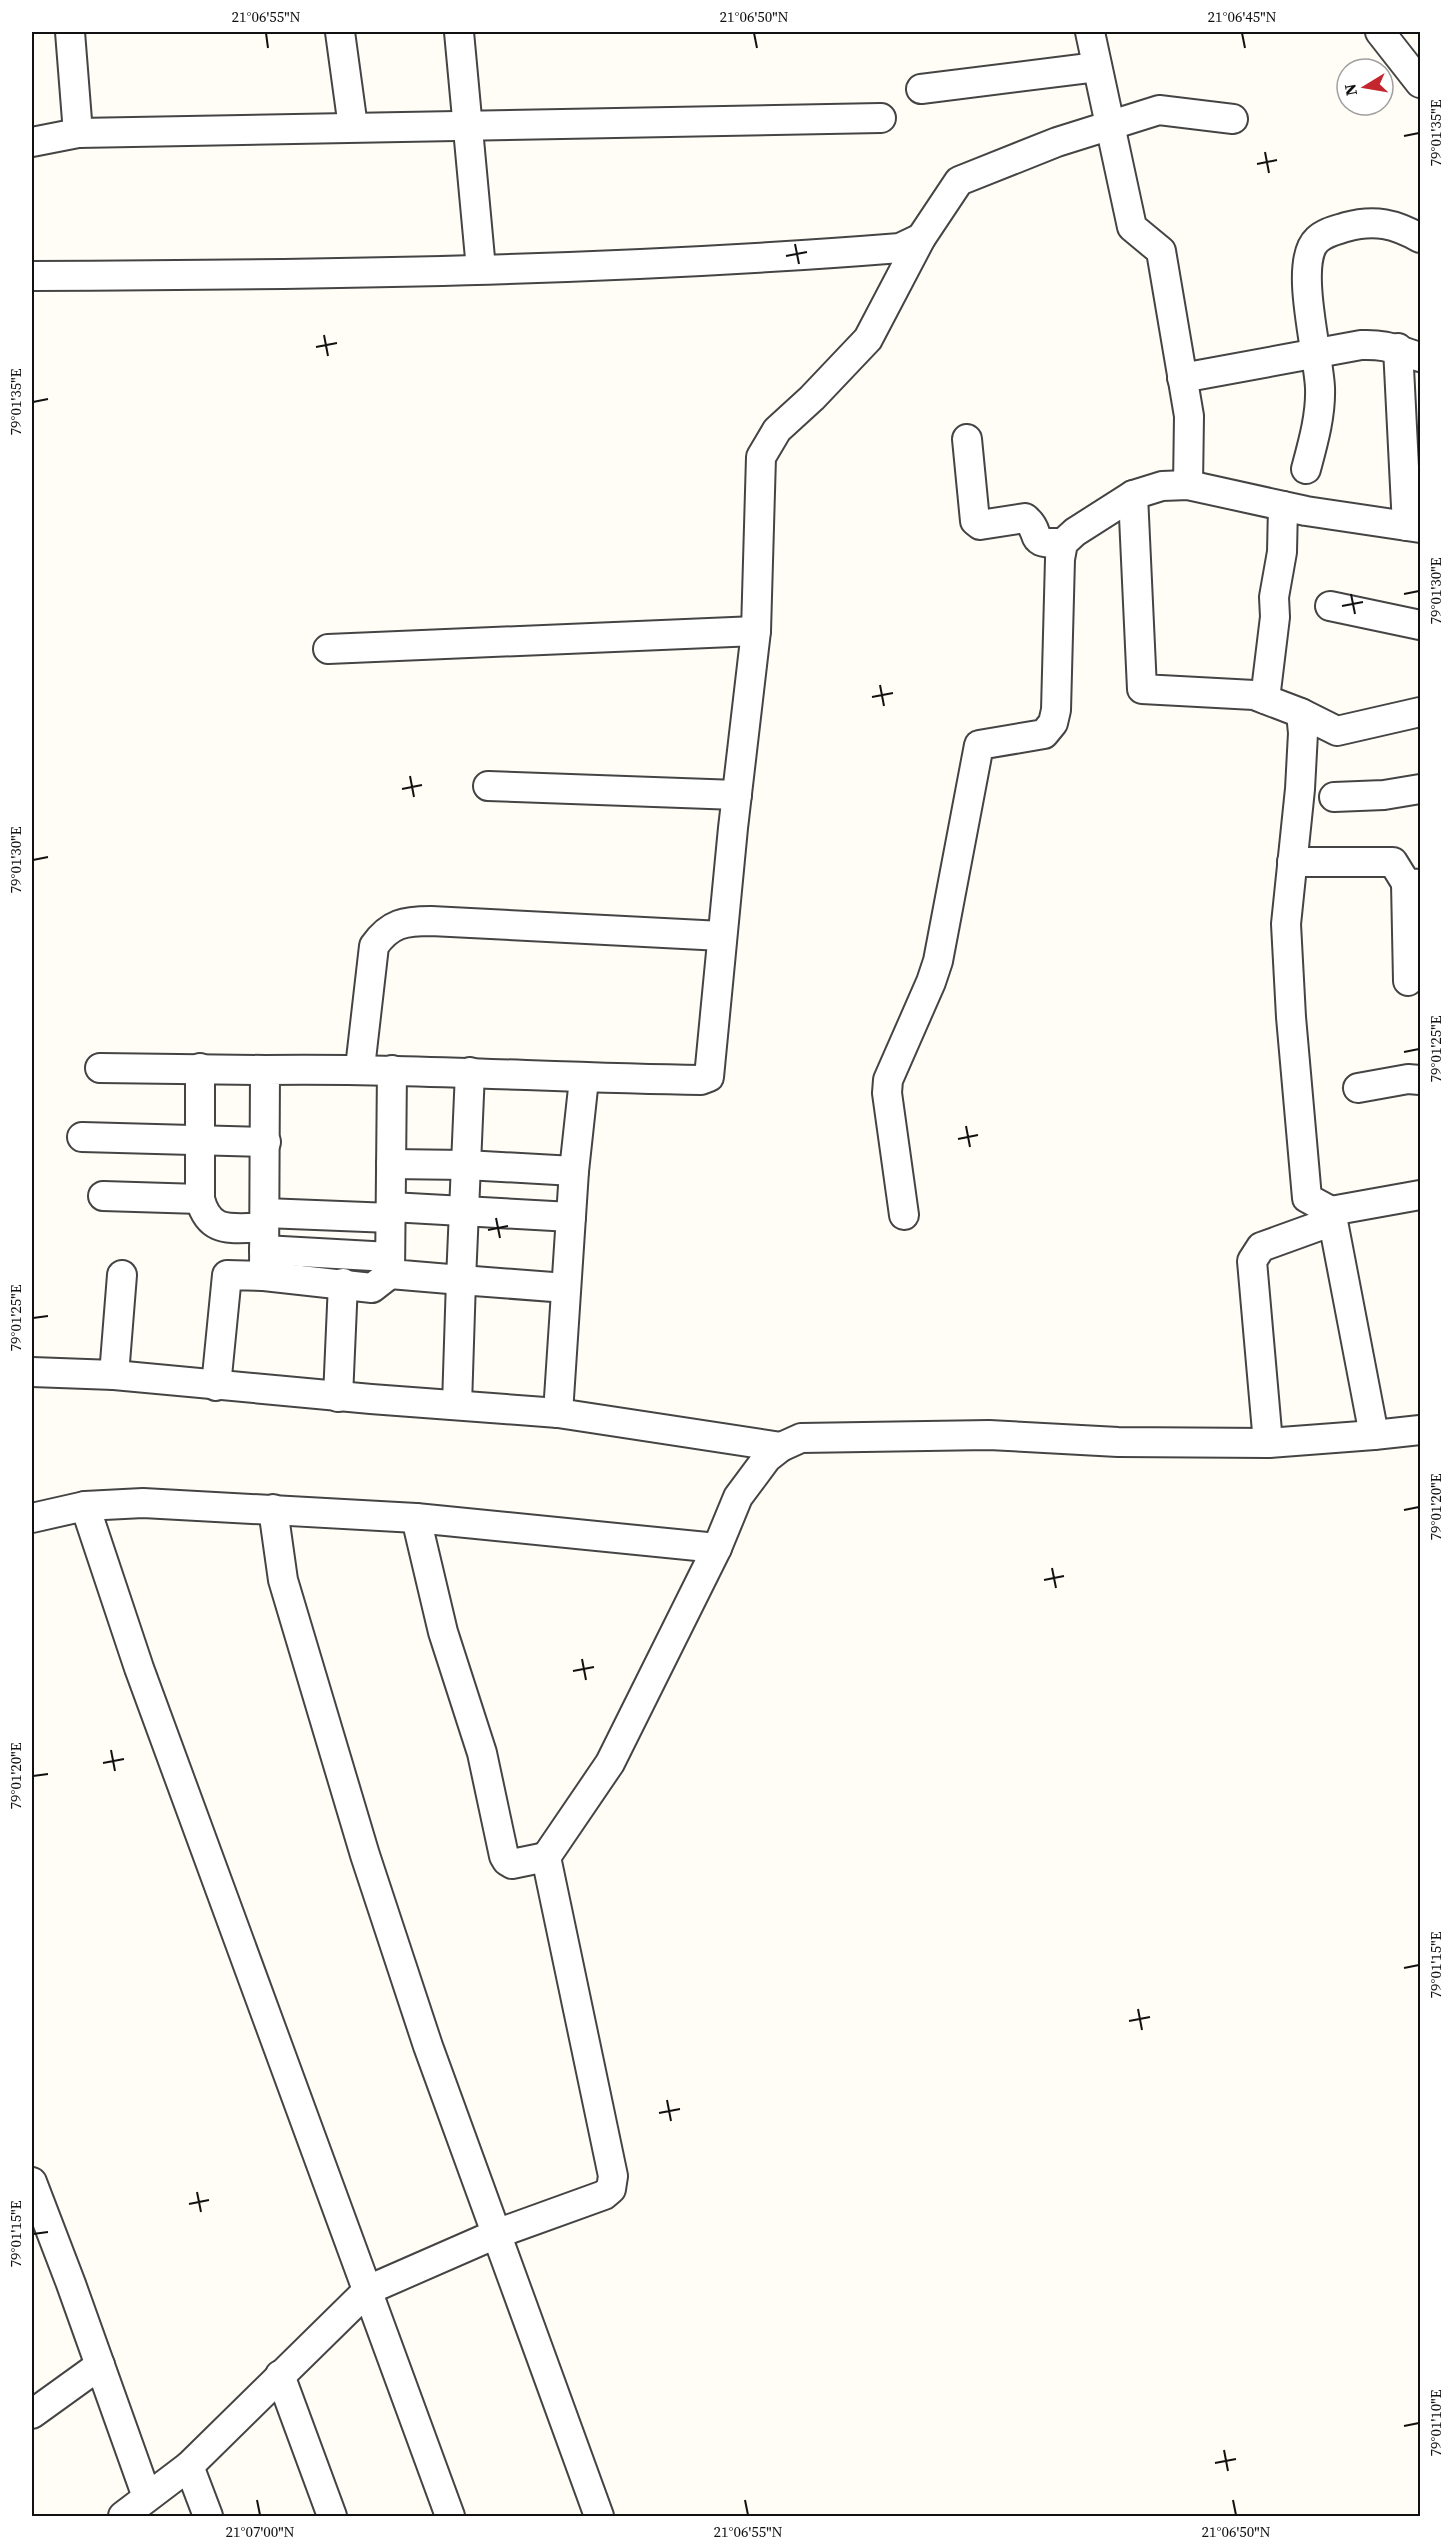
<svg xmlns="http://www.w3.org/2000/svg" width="1452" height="2548" viewBox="0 0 1452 2548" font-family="'Source Serif 4',serif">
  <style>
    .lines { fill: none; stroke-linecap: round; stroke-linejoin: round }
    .minor-casing { stroke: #444; stroke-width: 32 }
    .minor { stroke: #fff; stroke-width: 28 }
    .ticks { fill: none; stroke: #111; stroke-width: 2 }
    .neatline { fill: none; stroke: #111; stroke-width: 2 }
    .ticks-label { font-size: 15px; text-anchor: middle; fill: #111 }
  </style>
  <rect width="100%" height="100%" fill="#fffdf5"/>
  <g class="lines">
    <g class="minor-casing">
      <g id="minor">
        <path d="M70,32L78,133"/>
        <path d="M340,32L353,127"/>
        <path d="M459,32L481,269"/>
        <path d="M1090,32L1132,227L1161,251L1189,416L1188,485"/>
        <path d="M1380,32L1420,83"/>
        <path d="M921,89L1097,67"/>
        <path d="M32,142L78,133L881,118"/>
        <path d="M32,276C321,275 611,271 900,248L921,238"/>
        <path d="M1398,348L1407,526"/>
        <path d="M1182,378L1361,345C1389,344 1395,350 1420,357"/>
        <path d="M967,439L975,521L980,525L1025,518C1045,534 1023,544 1063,543"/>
        <path d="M1306,469C1313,443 1321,415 1320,388C1319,355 1293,262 1317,240C1325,232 1337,230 1346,227C1375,219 1395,224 1420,238"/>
        <path d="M1133,495L1142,689L1254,695L1301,713L1303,733L1300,789L1286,924L1291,1017L1307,1198L1331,1211L1374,1435"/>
        <path d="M1330,606L1420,625"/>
        <path d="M328,649L756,631"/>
        <path d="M1265,699L1275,617L1274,597L1282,552L1283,506"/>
        <path d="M1301,713L1337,731L1420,712"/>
        <path d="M488,786L737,795"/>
        <path d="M1334,797L1384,795L1420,789"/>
        <path d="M1292,862H1393L1406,883L1420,884"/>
        <path d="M1406,883L1408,981"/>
        <path d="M100,1068L265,1070"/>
        <path d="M360,1068L374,946C390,923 405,921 431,921L722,936"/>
        <path d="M392,1070L390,1274L461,1280L470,1072"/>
        <path d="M1358,1088L1408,1079L1420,1080"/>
        <path d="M82,1137L266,1142"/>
        <path d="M391,1164L466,1165L574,1171"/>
        <path d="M103,1196L200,1199V1068"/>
        <path d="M200,1199C210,1236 233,1227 264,1228"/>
        <path d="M391,1207L571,1217"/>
        <path d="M1331,1211L1420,1195"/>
        <path d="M265,1213L391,1218"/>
        <path d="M904,1215L887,1093L888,1080L931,982L938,961L979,745L1044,734L1053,723L1056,710L1060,559L1063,543L1075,532L1133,495L1162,486L1188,485L1306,511L1420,528"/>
        <path d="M264,1250L390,1257"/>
        <path d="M264,1276L372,1288L390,1274"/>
        <path d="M32,1372L114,1375L371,1399L558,1413L781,1447"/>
        <path d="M114,1375L122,1275"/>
        <path d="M216,1386L227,1275L264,1276L265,1070C411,1068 555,1078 701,1080L709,1077L733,828L756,631L761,457L777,430L812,398L868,339L921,238L959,181L1057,142L1159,110L1233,119"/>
        <path d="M338,1397L343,1283"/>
        <path d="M457,1405L461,1280L566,1288"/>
        <path d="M558,1413L574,1171L584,1079"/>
        <path d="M1268,1443L1252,1261L1261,1247L1333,1221"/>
        <path d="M85,1506L139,1668L450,2516"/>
        <path d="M273,1509L283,1580L365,1855L428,2046L599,2516"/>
        <path d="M32,1518L85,1506L143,1503L416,1518L717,1548"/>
        <path d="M416,1518L443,1632L482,1753L504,1856L507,1861L512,1864L546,1857"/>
        <path d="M32,2182L71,2284L147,2497"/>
        <path d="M280,2375L332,2516"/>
        <path d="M32,2414L100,2365"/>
        <path d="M189,2466L208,2516"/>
        <path d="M123,2516L189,2466L368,2290L496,2234L604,2195L611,2189L613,2176L546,1857L610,1763L717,1548L738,1497L767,1458L781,1447L801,1438L989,1435L1118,1442L1268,1443L1374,1435L1420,1430"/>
      </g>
    </g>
    <use href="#minor" class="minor"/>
  </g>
  <path class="ticks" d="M266,33L268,48M754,33L757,48M1242,33L1245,48M1404,136L1419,133M1265,152L1269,173M1257,164L1277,160M795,244L799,264M786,256L807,252M324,335L328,356M316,347L337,343M33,402L48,399M1351,594L1355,614M1404,594L1419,591M1342,606L1363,602M880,685L884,706M872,697L893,693M410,776L414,797M402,789L422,785M33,860L48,857M1404,1052L1419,1049M966,1126L970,1147M958,1139L978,1135M496,1218L500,1238M488,1230L508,1226M33,1318L48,1316M1404,1510L1419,1507M1052,1568L1056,1588M1044,1580L1064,1576M582,1659L586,1680M573,1671L594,1667M111,1750L115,1771M103,1763L124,1759M33,1776L48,1774M1404,1968L1419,1965M1138,2009L1142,2030M1129,2021L1150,2017M667,2100L671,2121M659,2113L680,2109M197,2192L201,2212M189,2204L209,2200M33,2234L48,2232M1404,2426L1419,2423M1224,2450L1228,2471M1215,2463L1236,2459M257,2500L260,2515M745,2500L748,2515M1233,2500L1236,2515"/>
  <rect width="1452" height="2548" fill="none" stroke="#ffffff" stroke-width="66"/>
  <g transform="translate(1365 87) rotate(259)"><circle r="28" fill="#ffffff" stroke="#a0a0a0" stroke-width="1.5"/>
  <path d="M0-4.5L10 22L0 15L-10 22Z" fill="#c4262e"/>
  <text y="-9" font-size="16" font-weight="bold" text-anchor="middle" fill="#111111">N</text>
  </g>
  <rect x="33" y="33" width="1386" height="2482" class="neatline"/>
  <g class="ticks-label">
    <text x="266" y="22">21°06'55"N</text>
    <text x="754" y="22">21°06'50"N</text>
    <text x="1242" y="22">21°06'45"N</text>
    <text transform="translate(1436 133) rotate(-90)" y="5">79°01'35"E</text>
    <text transform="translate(16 402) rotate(-90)" y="5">79°01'35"E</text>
    <text transform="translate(1436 591) rotate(-90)" y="5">79°01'30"E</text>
    <text transform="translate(16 860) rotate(-90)" y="5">79°01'30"E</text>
    <text transform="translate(1436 1049) rotate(-90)" y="5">79°01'25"E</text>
    <text transform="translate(16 1318) rotate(-90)" y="5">79°01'25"E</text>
    <text transform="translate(1436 1507) rotate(-90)" y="5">79°01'20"E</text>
    <text transform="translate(16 1776) rotate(-90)" y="5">79°01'20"E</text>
    <text transform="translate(1436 1965) rotate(-90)" y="5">79°01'15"E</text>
    <text transform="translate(16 2234) rotate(-90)" y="5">79°01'15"E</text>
    <text transform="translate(1436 2423) rotate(-90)" y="5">79°01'10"E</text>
    <text x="260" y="2537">21°07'00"N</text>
    <text x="748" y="2537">21°06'55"N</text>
    <text x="1236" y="2537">21°06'50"N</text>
  </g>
</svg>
